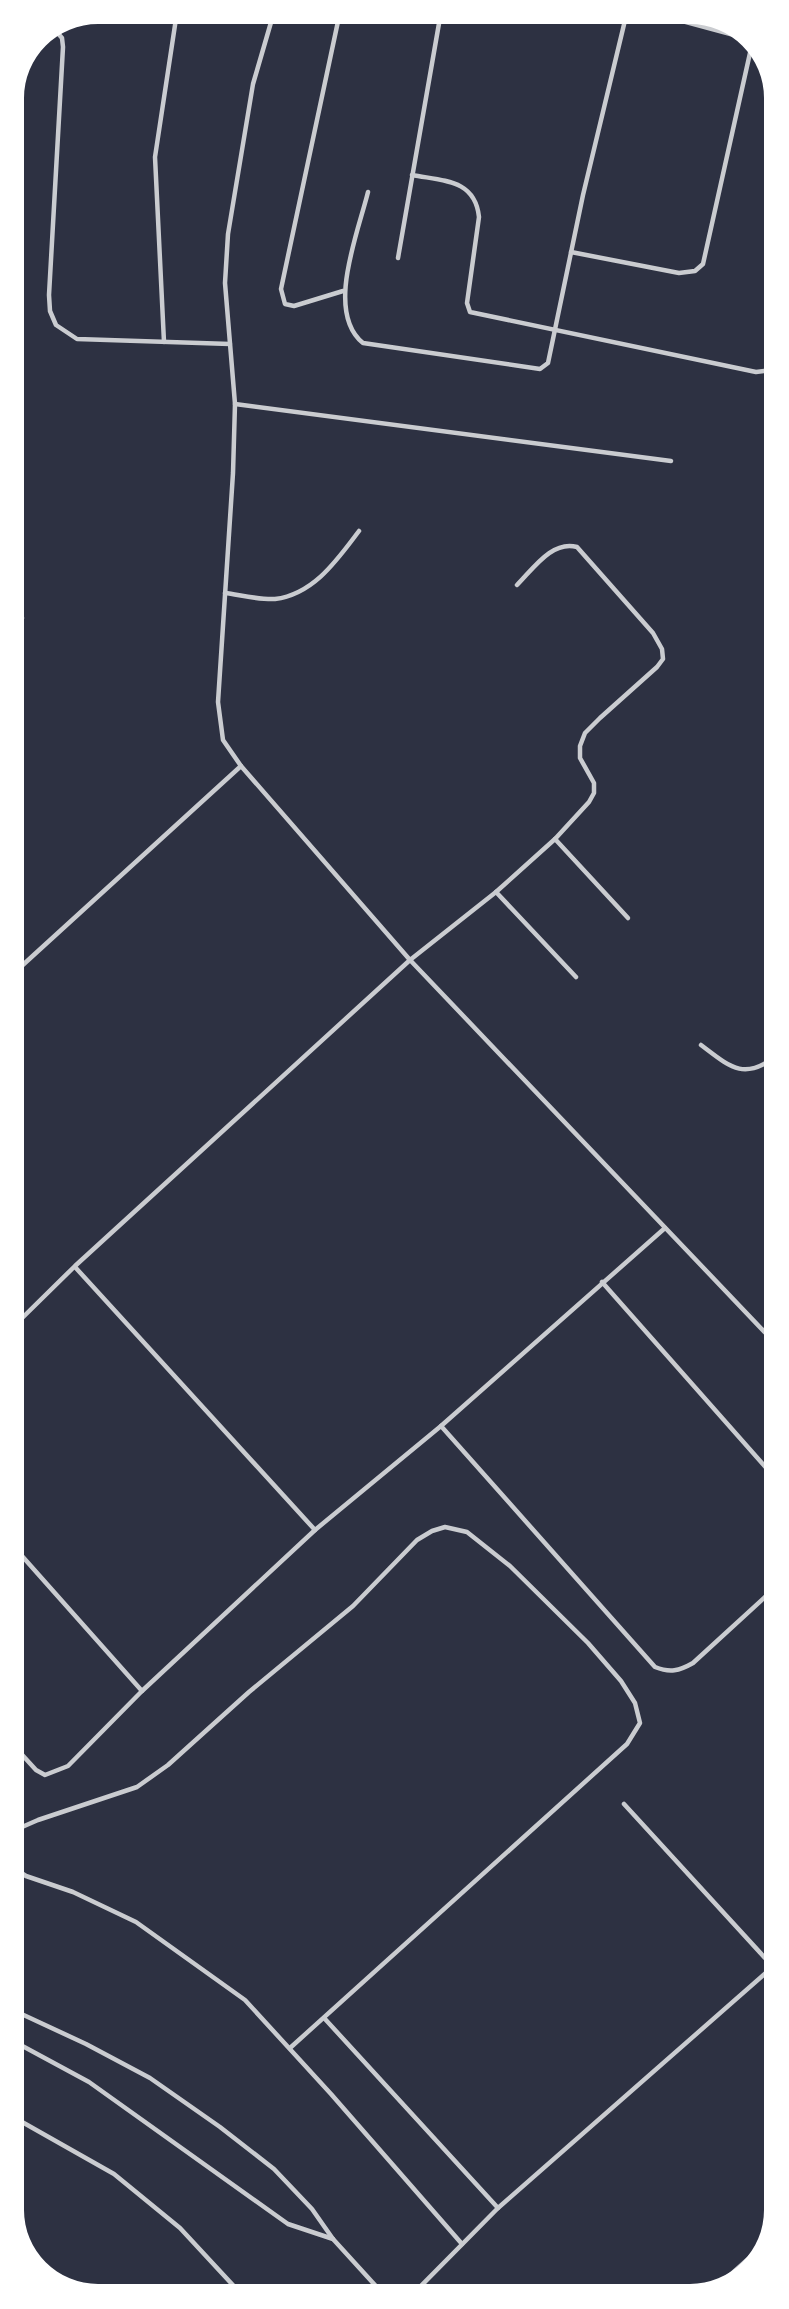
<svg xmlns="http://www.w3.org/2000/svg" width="789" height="2309" viewBox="0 0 789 2309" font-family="'Noto Sans',sans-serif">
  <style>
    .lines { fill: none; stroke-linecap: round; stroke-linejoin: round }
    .service { stroke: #caccd0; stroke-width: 4.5 }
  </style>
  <rect width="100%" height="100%" fill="#2d3142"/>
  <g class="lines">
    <g class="service">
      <path d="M274,12L253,84L228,234L225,283L235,404L233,473L218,702L223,740L241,766L410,960L776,1344"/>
      <path d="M340,12L281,289L285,304L294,306L343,291"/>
      <path d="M649,12L749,39"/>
      <path d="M55,30L62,38L63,47L49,295L50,311L56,325L77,339L230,344"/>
      <path d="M412,175C443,181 475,179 479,217L467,303L470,312L756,372L771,370L774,366"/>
      <path d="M368,192C358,233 325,312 363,343L540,369L548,363L583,195L627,12"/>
      <path d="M571,252L679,273L695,271L703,264L752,44"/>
      <path d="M398,258L441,12"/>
      <path d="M164,342L155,157L177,12"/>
      <path d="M235,404L671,461"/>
      <path d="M13,578L22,618L13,649"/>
      <path d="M225,593C240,595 260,600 275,599C314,594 337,560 359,531"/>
      <path d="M775,661C771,681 768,698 775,718"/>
      <path d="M555,839L628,918"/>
      <path d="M496,892L576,977"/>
      <path d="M14,973L241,766"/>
      <path d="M701,1045C729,1066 743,1081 775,1057"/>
      <path d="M75,1267L315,1530"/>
      <path d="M602,1282L776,1479"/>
      <path d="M14,1326L75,1266L410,960L496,892L555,839L589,802L594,793V783L580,758V746L585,733L600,718L657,667L663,659L662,649L653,633L577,547C552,540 533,569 517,585"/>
      <path d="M441,1426L655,1667C670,1673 679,1671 693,1663L776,1587"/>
      <path d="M14,1547L142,1691"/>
      <path d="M15,1747L36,1770L45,1775L68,1766L142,1691L315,1530L441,1426L665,1228"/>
      <path d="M624,1804L776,1970"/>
      <path d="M15,1835L22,1827L38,1820L137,1787L168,1765L249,1692L353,1606L417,1540L432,1531L445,1527L467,1532L510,1566L588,1643L621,1681L635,1703L640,1723L627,1744L290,2048"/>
      <path d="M15,1869L26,1876L73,1892L136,1922L245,2000L331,2094L462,2244"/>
      <path d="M15,2011L86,2044L150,2078L220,2127L274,2169L312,2209L333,2239L384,2295"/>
      <path d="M325,2019L498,2208"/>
      <path d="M15,2042L89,2082L288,2224L333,2239"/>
      <path d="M15,2118L114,2174L180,2228L243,2296"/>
      <path d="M709,2294L766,2243"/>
      <path d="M412,2295L498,2208L776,1964"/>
    </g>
  </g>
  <path d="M0 0H789V2309H0ZM98 24H690A74 74 0 0 1 764 98V2210A74 74 0 0 1 690 2284H98A74 74 0 0 1 24 2210V98A74 74 0 0 1 98 24Z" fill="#fff" fill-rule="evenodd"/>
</svg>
